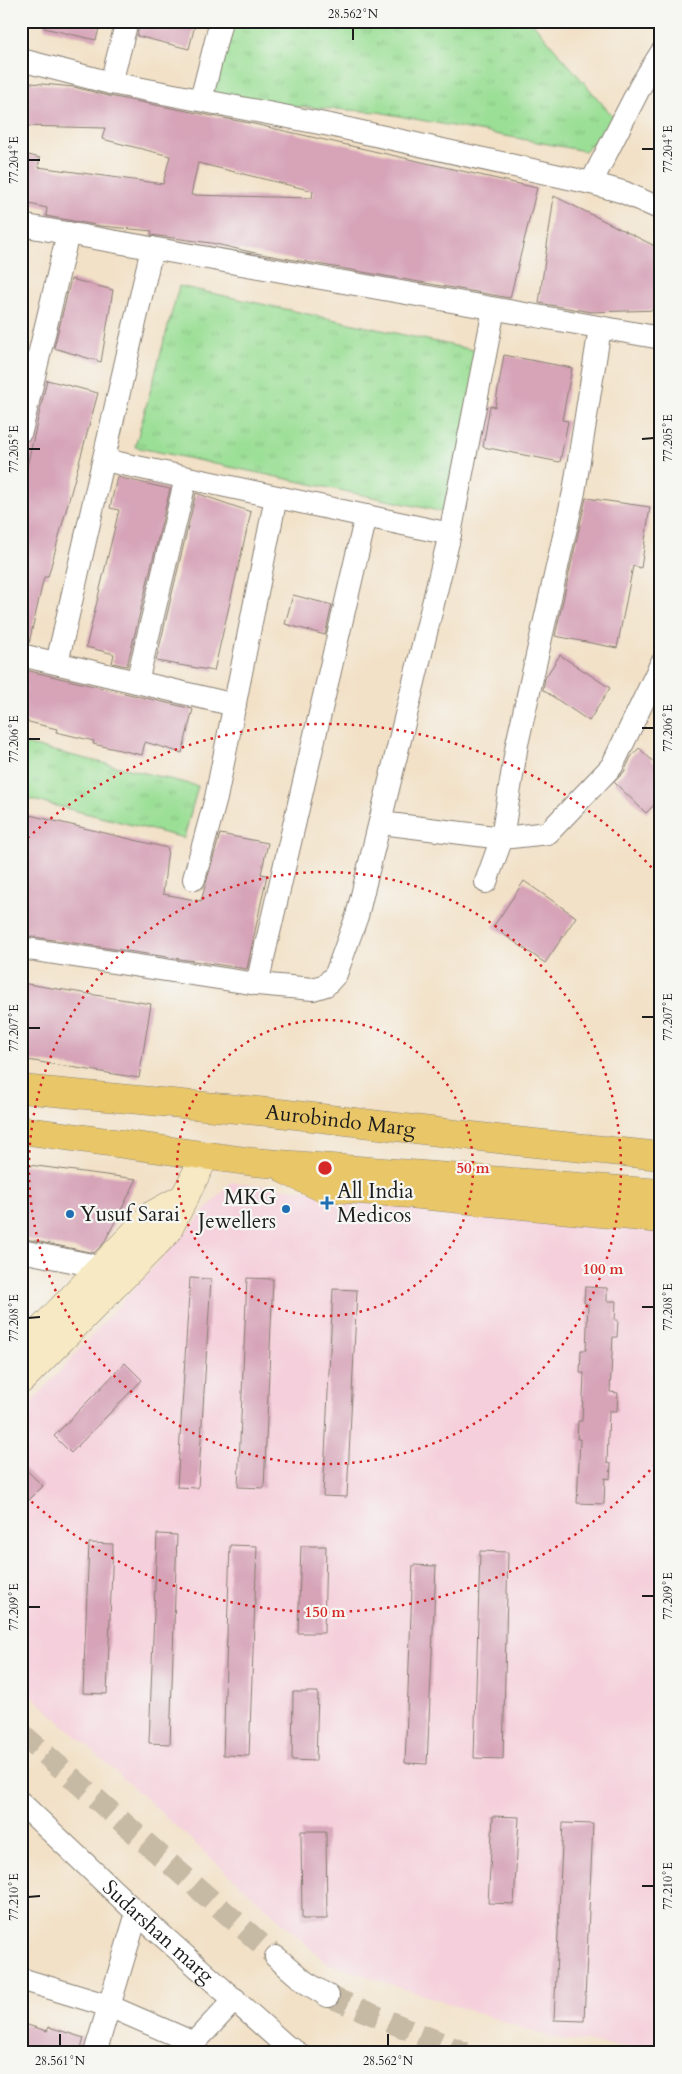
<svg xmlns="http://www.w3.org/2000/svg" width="682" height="2074" viewBox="0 0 682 2074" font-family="Cardo,serif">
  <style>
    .built { fill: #f5cfdb }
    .grass { fill: url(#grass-tufts); stroke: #5c7e59 }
    .building { fill: #d6a3b7; fill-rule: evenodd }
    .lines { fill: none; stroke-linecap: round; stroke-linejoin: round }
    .street-tunnel { stroke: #c7baa5; stroke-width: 22; stroke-dasharray: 22 11; stroke-linecap: butt }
    .street-casing { stroke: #877e72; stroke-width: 24 }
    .secondary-casing { stroke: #877e72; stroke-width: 29 }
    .highway-casing { stroke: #877e72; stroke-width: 29 }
    .street { stroke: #fff; stroke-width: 22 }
    .secondary { stroke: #f6e9c3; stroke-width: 28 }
    .highway { stroke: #e9c769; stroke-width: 28 }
    .ticks { fill: none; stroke: #1c1c1c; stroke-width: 2 }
    .ring { fill: none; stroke: #d62828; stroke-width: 2.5; stroke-dasharray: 2.5 5 }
    .poi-dot { fill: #1f6fb2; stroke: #f6f6f2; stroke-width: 2 }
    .labels { text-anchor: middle; stroke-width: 4.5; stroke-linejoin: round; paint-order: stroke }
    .street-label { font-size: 21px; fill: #1c1c1c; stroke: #f6f6f2 }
    .poi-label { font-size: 21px; fill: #1c1c1c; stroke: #f6f6f2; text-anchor: start }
    .centre { fill: #d62828; stroke: #f6f6f2; stroke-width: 2.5 }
    .ring-label { font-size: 15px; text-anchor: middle; font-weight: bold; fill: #d62828; stroke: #f6f6f2; stroke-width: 4.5; stroke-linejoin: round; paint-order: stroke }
    .neatline { fill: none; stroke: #1c1c1c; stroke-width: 2 }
    .ticks-label { font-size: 12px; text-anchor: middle; fill: #1c1c1c }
  </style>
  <defs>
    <pattern id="grass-tufts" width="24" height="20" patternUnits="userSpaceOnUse" patternTransform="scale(1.25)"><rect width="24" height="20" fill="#9bdf96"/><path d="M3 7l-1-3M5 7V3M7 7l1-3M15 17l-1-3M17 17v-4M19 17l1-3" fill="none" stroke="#85bf81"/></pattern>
  </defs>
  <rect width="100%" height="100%" fill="#f6f6f2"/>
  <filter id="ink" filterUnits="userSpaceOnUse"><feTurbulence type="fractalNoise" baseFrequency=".02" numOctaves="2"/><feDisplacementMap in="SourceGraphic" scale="10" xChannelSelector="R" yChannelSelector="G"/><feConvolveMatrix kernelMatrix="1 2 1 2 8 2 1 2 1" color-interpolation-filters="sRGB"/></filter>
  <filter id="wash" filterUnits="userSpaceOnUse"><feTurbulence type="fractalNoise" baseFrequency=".0096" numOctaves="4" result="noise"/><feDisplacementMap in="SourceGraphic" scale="20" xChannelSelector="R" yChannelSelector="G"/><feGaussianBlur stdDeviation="1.12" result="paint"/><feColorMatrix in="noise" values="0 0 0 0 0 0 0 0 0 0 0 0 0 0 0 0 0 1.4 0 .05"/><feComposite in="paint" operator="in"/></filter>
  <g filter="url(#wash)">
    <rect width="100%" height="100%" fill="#f2e1c7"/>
    <path class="built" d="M231,1182L661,1230V2051L553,2038L327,1963L21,1686V1414Z"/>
    <g class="grass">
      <path d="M221,21H531L616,120L585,151L378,112L201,100Z"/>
      <path d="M179,286L492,354L453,514L135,447Z"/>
      <path d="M21,743L198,786L184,838L21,797Z"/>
    </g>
    <g id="blocks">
      <g class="building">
        <path d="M44,21H101L96,40L44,28Z"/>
        <path d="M140,21H196L189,49L137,36Z"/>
        <path d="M21,82L74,87L109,96L254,124L537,188L510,298L255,253L211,243L151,235L152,231L101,226L46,216L47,208L21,202V153L40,158L38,167L163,184L170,156L102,139L105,128L21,126ZM198,163L313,191L312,198L191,195Z"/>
        <path d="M554,196L661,249V310L591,312L539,303Z"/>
        <path d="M71,279L113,290L101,362L54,348Z"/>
        <path d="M504,355L572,368L562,420L568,421L560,462L483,447L490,406L495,407Z"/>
        <path d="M47,380L98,393L48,577H44L29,643L21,642V492Z"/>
        <path d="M117,477L170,489L127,666L112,663L114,654L86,647L119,510L110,508Z"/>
        <path d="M196,493L251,512L214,671L156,661Z"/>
        <path d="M586,498L650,507L641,568L633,566L617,648L555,636Z"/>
        <path d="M293,595L332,605L325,635L285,624Z"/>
        <path d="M560,655L610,688L589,721L543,690L545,678Z"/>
        <path d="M21,669L193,709L182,753L145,742L142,755L93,744L94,741L56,732L57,729L21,720Z"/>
        <path d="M639,748L661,769V798L646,813L614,782L624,772L631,757Z"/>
        <path d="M21,813L168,848L163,894L201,901L220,834L268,843L261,874L267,875L247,969L21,935Z"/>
        <path d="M524,881L576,917L545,963L493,927Z"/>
        <path d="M21,983L151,1004L139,1078L21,1059Z"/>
        <path d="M21,1164L137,1179L104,1243L94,1253L21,1238Z"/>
        <path d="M190,1278L211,1279L198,1488L177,1487Z"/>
        <path d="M247,1278L273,1279L264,1488L238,1487Z"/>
        <path d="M585,1287L607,1288V1301H616L615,1320H618L617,1337H613L610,1392L618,1393L617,1411H609L607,1463L611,1464L610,1479L605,1478L604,1504L577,1503L580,1439H577L578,1421H582L584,1373H580L581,1350H586L588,1304L584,1303Z"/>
        <path d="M333,1289L357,1290L347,1497L323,1496Z"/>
        <path d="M125,1363L142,1380L71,1453L54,1436Z"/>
        <path d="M21,1465L43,1486L21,1508Z"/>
        <path d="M157,1534L177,1535L170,1744L149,1743Z"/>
        <path d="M89,1543L113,1544L107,1694L83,1693Z"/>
        <path d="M230,1545L257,1546L249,1756L223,1755Z"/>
        <path d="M301,1546H326L324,1633H298Z"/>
        <path d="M480,1551L508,1552L503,1759L474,1758Z"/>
        <path d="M413,1565L436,1566L427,1764L405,1763Z"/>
        <path d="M293,1692H318L316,1761L292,1760Z"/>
        <path d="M493,1816L519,1817L514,1904L488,1903Z"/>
        <path d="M563,1823L593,1824L584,2021L554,2020Z"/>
        <path d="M301,1831H326L327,1919H302Z"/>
        <path d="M21,2023L47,2031L49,2027L84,2038L80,2053H21Z"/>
      </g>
    </g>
  </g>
  <g filter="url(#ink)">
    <use href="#blocks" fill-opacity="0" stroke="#877e72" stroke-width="1"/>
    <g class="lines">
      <g class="street-tunnel">
        <path d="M21,1733L276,1957"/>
        <path d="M328,1996L465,2053"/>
      </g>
      <g class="street-casing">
        <g id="street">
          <path d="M21,60L111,83L330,125L591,183L623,192L661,209"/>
          <path d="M111,83L127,21"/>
          <path d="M201,100L221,21"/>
          <path d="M591,183L641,85L661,53"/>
          <path d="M21,225L661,338"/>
          <path d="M21,431L68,233"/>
          <path d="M104,460L450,534"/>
          <path d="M21,655L235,705"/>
          <path d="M57,663L152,248"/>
          <path d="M137,682L186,478"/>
          <path d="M381,823L502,838L548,833L612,766L661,664"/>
          <path d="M194,879L216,798L276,497"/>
          <path d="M486,882L502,838L517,744L574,492L600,328"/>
          <path d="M21,948L257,984L313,989L326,985L336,974L357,916L450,534L494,309"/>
          <path d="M257,984L366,516"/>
          <path d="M21,1251L87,1264L100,1269"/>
          <path id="s1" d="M21,1803L137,1913L286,2046L298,2053"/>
          <path d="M276,1957L305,1982L328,1996"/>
          <path d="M21,1979L109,2006L194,2043L235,1999"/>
          <path d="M95,2053L137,1913"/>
        </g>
      </g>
      <g class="secondary-casing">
        <g id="secondary">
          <path d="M21,1351L152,1215L185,1197"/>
          <path d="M21,1380L167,1232L205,1156"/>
        </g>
      </g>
      <g class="highway-casing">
        <g id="highway">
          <path id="s2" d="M21,1089L279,1113L515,1141L661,1156"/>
          <path d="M21,1130L253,1162L661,1193"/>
          <path d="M287,1171L321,1187L410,1194L661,1219"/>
        </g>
      </g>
      <use href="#street" class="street"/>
      <use href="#secondary" class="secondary"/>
      <use href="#highway" class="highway"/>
    </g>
  </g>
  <path class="ticks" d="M353,28V40M642,149H654M28,160H40M642,439L654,438M28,449H40M642,728H654M28,739H40M642,1017H654M28,1028H40M642,1307H654M28,1318L40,1317M642,1596H654M28,1607H40M642,1886H654M28,1897L40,1896M60,2034V2046M388,2034V2046"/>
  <g class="ring">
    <circle cx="325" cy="1168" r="148"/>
    <circle cx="325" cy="1168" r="296"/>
    <path d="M660 1459A444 444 0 0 1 22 1493M22 843A444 444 0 0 1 660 877"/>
  </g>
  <g class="poi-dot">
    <path d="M324.5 1195.5h5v5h5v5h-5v5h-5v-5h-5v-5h5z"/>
    <circle cx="286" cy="1209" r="5"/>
    <circle cx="70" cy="1214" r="5"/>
  </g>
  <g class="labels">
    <g class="street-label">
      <text dy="7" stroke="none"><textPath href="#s2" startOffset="321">Aurobindo Marg</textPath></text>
      <text dy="7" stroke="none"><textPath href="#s1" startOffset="188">Sudarshan marg</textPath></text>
    </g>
    <g class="poi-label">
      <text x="337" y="1198">All India<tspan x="337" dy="24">Medicos</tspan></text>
      <text x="276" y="1204" text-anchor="end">MKG<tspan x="276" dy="24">Jewellers</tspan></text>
      <text x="80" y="1221">Yusuf Sarai</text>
    </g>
  </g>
  <circle cx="325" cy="1168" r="8" class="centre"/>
  <g class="ring-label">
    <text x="473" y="1173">50 m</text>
    <text x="603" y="1274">100 m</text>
    <text x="325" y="1617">150 m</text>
  </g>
  <rect width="682" height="2074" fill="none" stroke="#f6f6f2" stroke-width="55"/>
  <rect x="28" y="28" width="626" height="2018" class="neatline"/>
  <g class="ticks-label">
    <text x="353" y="18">28.562°N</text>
    <text transform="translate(668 149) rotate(-90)" y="4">77.204°E</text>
    <text transform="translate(14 160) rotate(-90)" y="4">77.204°E</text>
    <text transform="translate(668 438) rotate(-90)" y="4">77.205°E</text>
    <text transform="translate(14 449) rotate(-90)" y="4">77.205°E</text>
    <text transform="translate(668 728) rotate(-90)" y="4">77.206°E</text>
    <text transform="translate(14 739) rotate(-90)" y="4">77.206°E</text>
    <text transform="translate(668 1017) rotate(-90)" y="4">77.207°E</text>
    <text transform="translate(14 1028) rotate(-90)" y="4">77.207°E</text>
    <text transform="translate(668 1307) rotate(-90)" y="4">77.208°E</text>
    <text transform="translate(14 1318) rotate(-90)" y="4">77.208°E</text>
    <text transform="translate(668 1596) rotate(-90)" y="4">77.209°E</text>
    <text transform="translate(14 1607) rotate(-90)" y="4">77.209°E</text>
    <text transform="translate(668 1886) rotate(-90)" y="4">77.210°E</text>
    <text transform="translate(14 1897) rotate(-90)" y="4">77.210°E</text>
    <text x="60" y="2065">28.561°N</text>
    <text x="388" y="2065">28.562°N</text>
  </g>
</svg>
